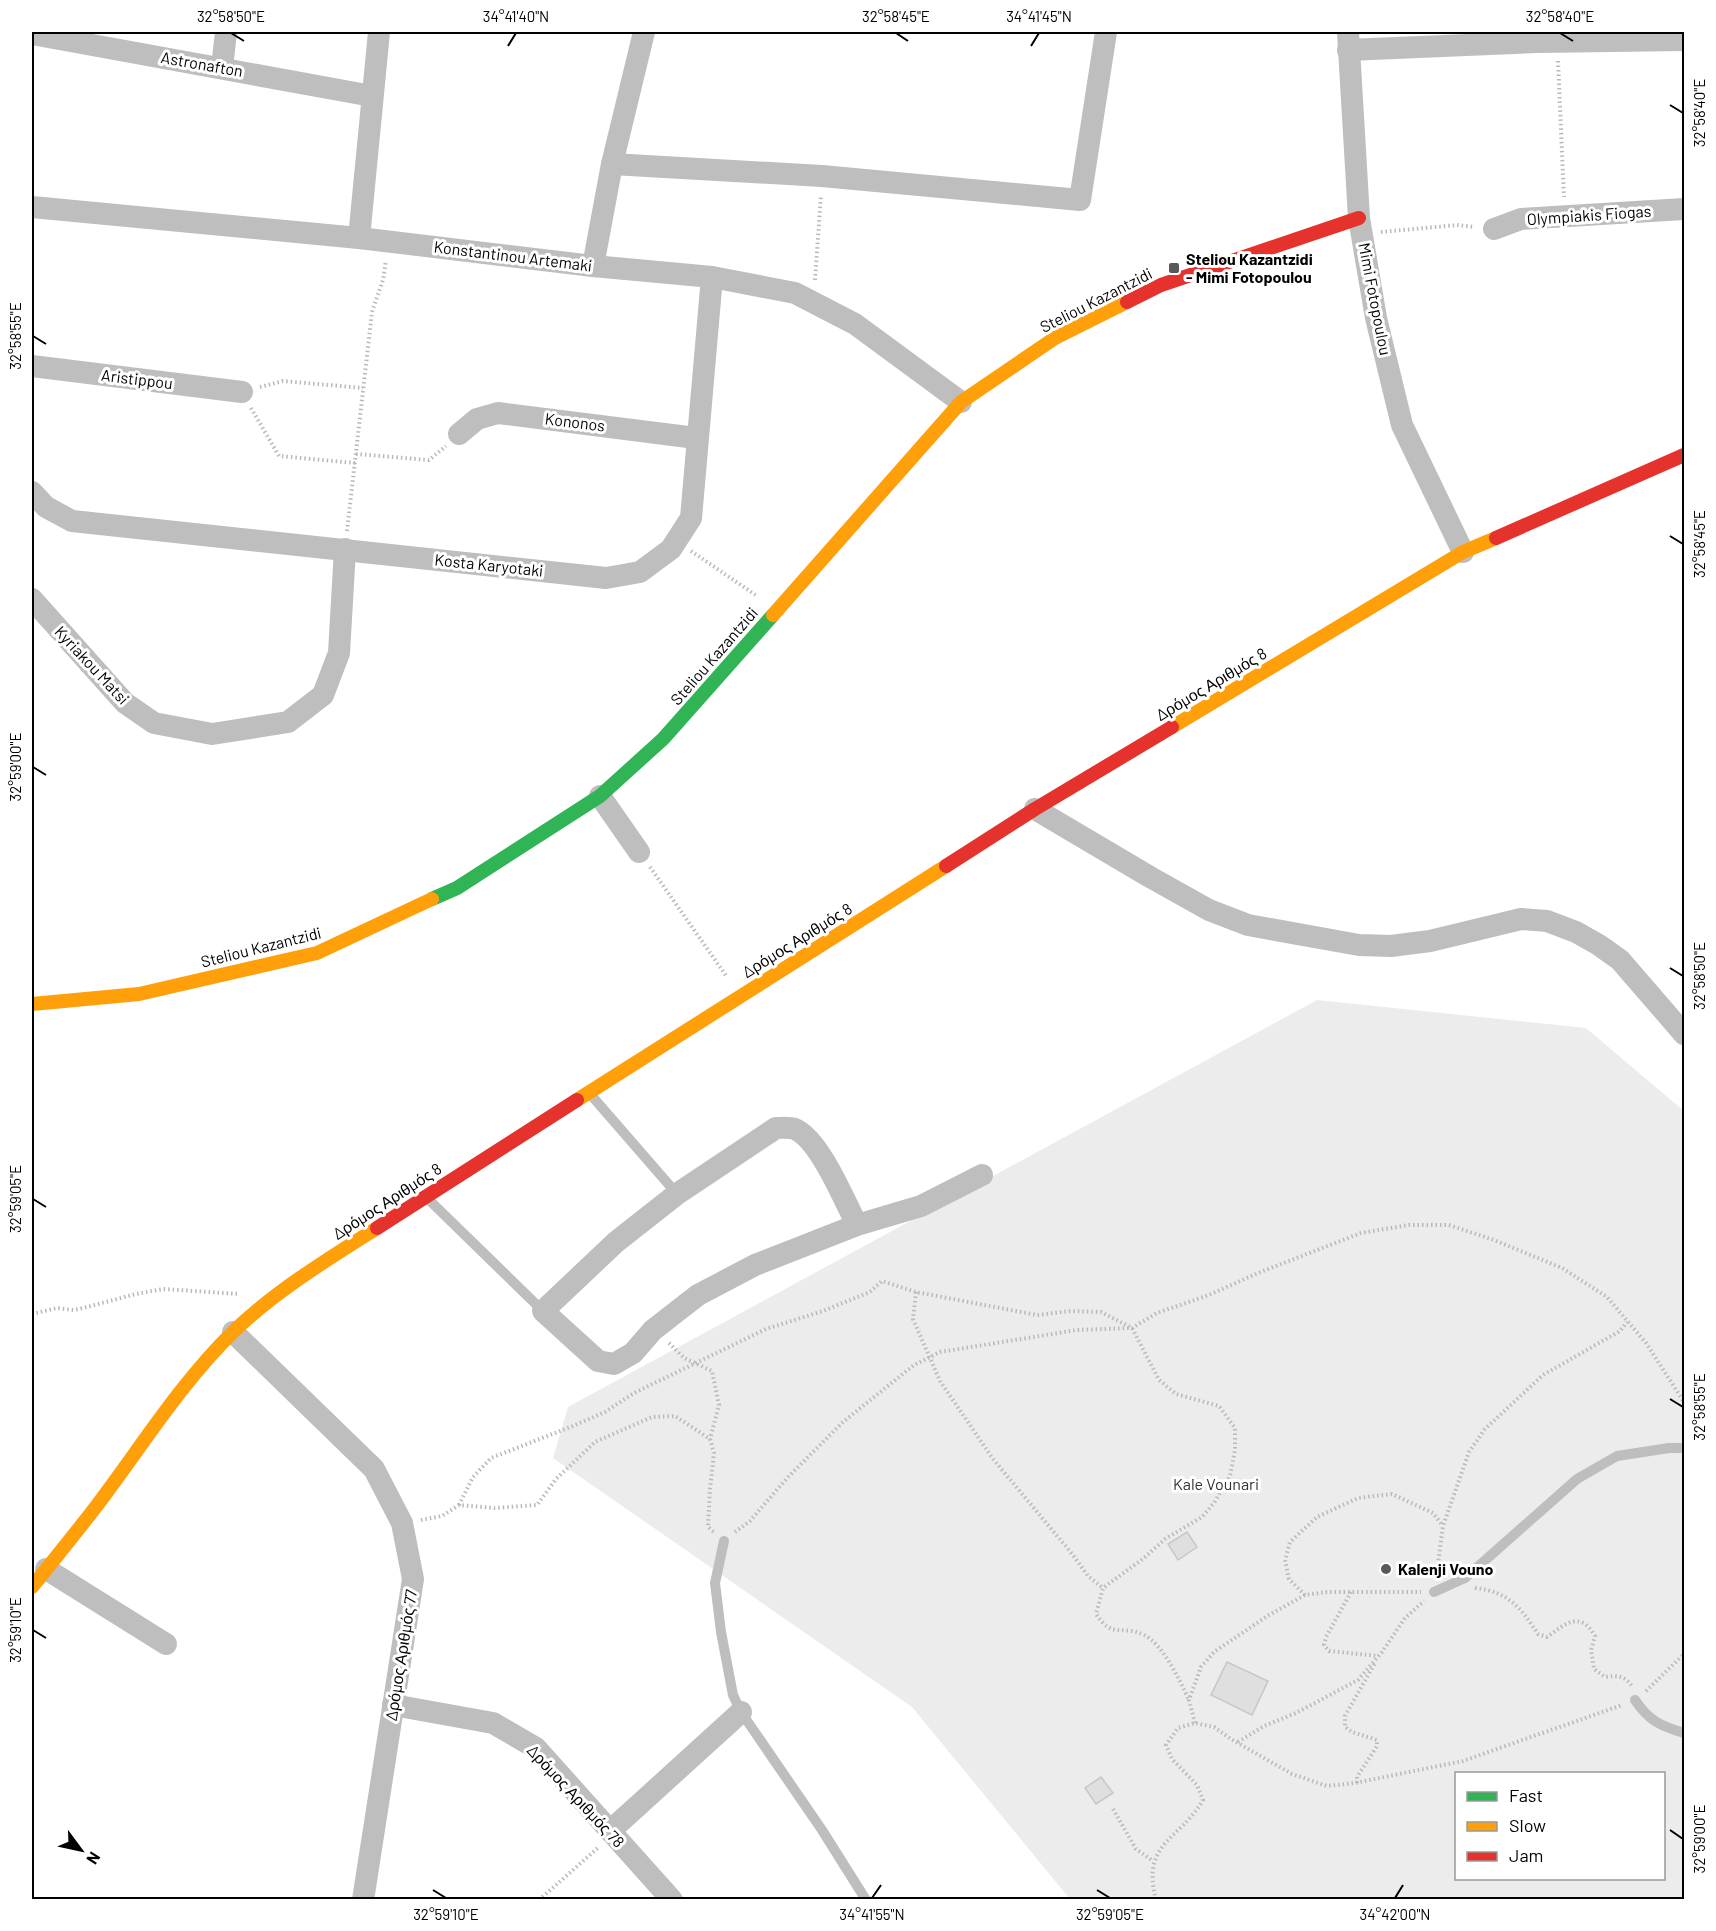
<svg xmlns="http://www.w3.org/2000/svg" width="1716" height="1931" viewBox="0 0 1716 1931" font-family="Barlow,sans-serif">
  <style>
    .green { fill: #ececec; fill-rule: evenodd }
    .building { fill: #dfdfdf; stroke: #c7c7c7; stroke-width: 1.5 }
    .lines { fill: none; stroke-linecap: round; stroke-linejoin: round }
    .path { stroke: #b9b9b9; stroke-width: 4; stroke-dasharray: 1.5 3; stroke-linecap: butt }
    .lane { stroke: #bebebe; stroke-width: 10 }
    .street { stroke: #bebebe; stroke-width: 22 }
    .fast { stroke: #30b455; stroke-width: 14 }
    .slow { stroke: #ff9f0a; stroke-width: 14 }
    .jam { stroke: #e5322d; stroke-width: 14 }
    .ticks { fill: none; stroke: #000; stroke-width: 2 }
    .poi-dot { fill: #595959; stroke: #fff; stroke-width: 2 }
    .labels { text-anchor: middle; stroke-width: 6; stroke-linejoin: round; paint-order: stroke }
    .street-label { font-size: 16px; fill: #000; stroke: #fff }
    .poi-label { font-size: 16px; font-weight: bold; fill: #000; stroke: #fff; text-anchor: start }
    .park-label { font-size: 16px; fill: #333; stroke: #fff }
    .neatline { fill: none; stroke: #000; stroke-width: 2 }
    .ticks-label { font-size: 15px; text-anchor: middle; fill: #000 }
  </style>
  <rect width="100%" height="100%" fill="#fff"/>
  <path class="green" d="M1317,1000L1586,1028L1684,1111V1899H1070L912,1707L553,1458L568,1407ZM1456,1774H1664V1878H1456Z"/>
  <g class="building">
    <path d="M1187,1532L1197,1547L1178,1560L1168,1544Z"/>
    <path d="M1227,1662L1268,1681L1252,1715L1211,1695Z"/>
    <path d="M1101,1777L1113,1793L1096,1804L1085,1788Z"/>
  </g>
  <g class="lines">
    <g class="path">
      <path d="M1558,61L1564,197"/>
      <path d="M1381,232L1457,225L1475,227"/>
      <path d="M815,280L821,195"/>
      <path d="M260,387L283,381L363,388"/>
      <path d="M251,408L279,456L355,463"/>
      <path d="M356,454L429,460L446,446"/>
      <path d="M347,531L372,312L383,280L386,260"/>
      <path d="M691,551L757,596"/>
      <path d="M650,867L727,977"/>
      <path d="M916,1292L913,1319L940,1381L993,1459L1073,1555L1088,1576L1103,1588L1096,1614C1113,1640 1122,1624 1144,1635C1163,1644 1180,1681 1189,1700"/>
      <path d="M32,1314L57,1308L74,1310L87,1307L136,1294L163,1289L240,1294"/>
      <path d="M669,1343L684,1358L712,1371L719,1405L710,1439"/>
      <path d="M459,1505L473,1477L491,1458L573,1426L605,1412L634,1393L766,1329L823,1311L870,1292L882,1281L916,1292L1037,1315L1071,1311L1101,1312L1132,1328L1159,1380L1176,1394L1219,1406L1235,1428V1450L1230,1476L1214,1503L1202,1517L1165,1539L1144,1558L1103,1588"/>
      <path d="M421,1520L442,1516L459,1505L495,1508L537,1505L556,1479L595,1442L652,1417L675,1416L710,1439L714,1453L710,1489L708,1527L715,1533"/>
      <path d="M735,1532L750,1521L788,1477L843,1422L914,1365L940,1352L1077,1330L1132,1328L1157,1313L1209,1295L1258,1273L1361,1233L1409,1225H1449L1494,1240L1562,1268L1607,1297L1646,1343L1684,1402"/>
      <path d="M1436,1578L1443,1526L1469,1452L1485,1429L1543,1375L1620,1331L1627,1322"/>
      <path d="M1475,1588C1509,1592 1520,1607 1538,1634L1547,1637C1565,1624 1580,1610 1595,1636L1591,1650L1594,1669L1605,1677C1618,1675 1626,1676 1633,1688"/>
      <path d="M1351,1592L1326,1637L1324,1645L1329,1651L1378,1656"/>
      <path d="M1305,1595L1289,1579L1285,1560L1290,1542L1317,1517L1358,1498L1392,1494L1433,1513L1443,1526"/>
      <path d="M1646,1691L1684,1654"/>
      <path d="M1195,1723L1189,1700L1201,1667L1214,1652L1269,1615L1305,1595L1327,1592H1421"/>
      <path d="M1238,1742L1264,1726L1296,1713L1358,1680L1382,1652L1405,1618L1424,1601"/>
      <path d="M1357,1783V1777L1377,1746V1740L1352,1732L1345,1727V1716L1375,1663"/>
      <path d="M1113,1809L1136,1849L1153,1861"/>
      <path d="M539,1900L599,1847"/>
      <path d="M1156,1900C1141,1842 1179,1841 1203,1800L1197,1785L1172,1759L1166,1745L1178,1728L1195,1723L1214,1727L1231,1739L1292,1774L1327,1786L1355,1783L1463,1761L1622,1705"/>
    </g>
    <g class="lane">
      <path d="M591,1095L677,1194"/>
      <path d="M427,1198L543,1311"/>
      <path d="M724,1541L715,1583L721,1632L733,1695L741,1712L822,1830L866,1900"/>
      <path d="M1434,1592L1465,1578L1577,1479L1617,1456L1669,1448H1684"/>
      <path d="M1635,1700C1649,1721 1661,1726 1684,1733"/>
    </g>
    <g class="street">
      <path d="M1348,32L1359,218L1376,318L1402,425L1463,552"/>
      <path d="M32,34L372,96"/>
      <path d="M1348,50L1538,42L1684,40"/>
      <path d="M222,68L226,32"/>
      <path d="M612,164L822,176L1080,200L1106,32"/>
      <path d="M32,207L359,238L593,266L712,277L795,293L855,324L961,402"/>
      <path d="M1494,229L1521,219L1684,209"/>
      <path d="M359,238L379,32"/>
      <path d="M593,266L612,164L644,32"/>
      <path d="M32,366L242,392"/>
      <path d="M459,434L477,419L498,413L696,438"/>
      <path d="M32,492L46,507L72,521L606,578L640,572L671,549L691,518L712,277"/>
      <path d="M32,599L125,703L154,723L212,734L288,722L323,695L339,653L345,549"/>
      <path d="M600,796L639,852"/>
      <path d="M1035,809L1150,877L1209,910L1248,925L1359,945L1391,946L1430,941L1521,919L1547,921L1576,932L1599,945L1620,960L1684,1034"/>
      <path d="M857,1225C844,1200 820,1140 795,1129C789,1127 782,1128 776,1128L677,1194L616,1242L543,1311L598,1361L614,1364L633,1353L653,1330L698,1295L755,1265L857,1225L921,1206L982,1175"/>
      <path d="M233,1332L374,1469L402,1523L413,1579L363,1900"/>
      <path d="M46,1569L166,1644"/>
      <path d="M393,1705L493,1723L536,1748L672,1900"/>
      <path d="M610,1831L741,1712"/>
    </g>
    <path class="fast" d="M432,899L457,888L600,796L663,739L773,615"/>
    <g class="slow">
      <path d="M773,615L961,402L1055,338L1127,302"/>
      <path d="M1172,727L1463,552L1496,538"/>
      <path d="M32,1004L139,994L317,953L432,899"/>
      <path d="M577,1100L946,866"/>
      <path d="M32,1587C53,1561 74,1535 95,1508C140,1449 179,1385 233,1332C274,1292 328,1259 377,1228"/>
    </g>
    <g class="jam">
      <path d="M1127,302L1161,285L1359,218"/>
      <path d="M1496,538L1684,455"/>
      <path d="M946,866L1035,809L1172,727"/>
      <path d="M377,1228L577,1100"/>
    </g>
  </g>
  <path class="ticks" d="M231,33L244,41M896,33L908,41M1560,33L1573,41M508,46L516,33M1031,46L1039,33M1670,105L1683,113M33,336L46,344M1670,536L1683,544M33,767L46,775M1670,968L1683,976M33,1199L46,1207M1670,1399L1683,1407M33,1630L46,1638M1670,1830L1683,1839M433,1890L446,1898M1097,1890L1110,1898M872,1898L881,1885M1395,1898L1403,1885"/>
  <g class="poi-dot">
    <rect x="1168" y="262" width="12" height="12" rx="3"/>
    <circle cx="1386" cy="1569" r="6"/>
  </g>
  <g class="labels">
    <g class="street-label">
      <text transform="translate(202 64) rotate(10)" y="6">Astronafton</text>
      <text transform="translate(1589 215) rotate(-4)" y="6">Olympiakis Fiogas</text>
      <text transform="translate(513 256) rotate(7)" y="6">Konstantinou Artemaki</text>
      <text transform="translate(1375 299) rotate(79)" y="6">Mimi Fotopoulou</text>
      <text transform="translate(1096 300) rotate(-27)" y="6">Steliou Kazantzidi</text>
      <text transform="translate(137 379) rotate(7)" y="6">Aristippou</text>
      <text transform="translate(575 422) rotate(7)" y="6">Kononos</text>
      <text transform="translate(489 565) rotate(6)" y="6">Kosta Karyotaki</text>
      <text transform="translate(714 656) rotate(-49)" y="6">Steliou Kazantzidi</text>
      <text transform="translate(92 665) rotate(47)" y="6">Kyriakou Matsi</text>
      <text transform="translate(1211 684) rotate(-31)" y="6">Δρόμος Αριθμός 8</text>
      <text transform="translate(797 940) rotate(-32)" y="6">Δρόμος Αριθμός 8</text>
      <text transform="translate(261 947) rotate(-14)" y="6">Steliou Kazantzidi</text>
      <text transform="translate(387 1201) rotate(-33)" y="6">Δρόμος Αριθμός 8</text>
      <text transform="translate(401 1655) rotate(-81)" y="6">Δρόμος Αριθμός 77</text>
      <text transform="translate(576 1796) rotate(47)" y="6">Δρόμος Αριθμός 78</text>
    </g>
    <g class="poi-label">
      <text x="1186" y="265">Steliou Kazantzidi<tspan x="1186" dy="18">- Mimi Fotopoulou</tspan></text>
      <text x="1398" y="1575">Kalenji Vouno</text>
    </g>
    <g class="park-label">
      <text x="1216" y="1490">Kale Vounari</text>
    </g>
  </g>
  <rect width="1716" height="1931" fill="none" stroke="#ffffff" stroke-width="66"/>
  <rect x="1455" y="1772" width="210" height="108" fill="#ffffff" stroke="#999999" stroke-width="1.5"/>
  <rect x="1467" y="1792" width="30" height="9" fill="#30b455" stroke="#999999" stroke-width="1.5"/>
  <text x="1509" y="1802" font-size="18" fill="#000000">Fast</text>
  <rect x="1467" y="1822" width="30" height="9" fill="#ff9f0a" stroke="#999999" stroke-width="1.5"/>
  <text x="1509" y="1832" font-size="18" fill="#000000">Slow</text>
  <rect x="1467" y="1852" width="30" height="9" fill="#e5322d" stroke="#999999" stroke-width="1.5"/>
  <text x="1509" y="1862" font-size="18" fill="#000000">Jam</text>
  <g transform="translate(81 1850) rotate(123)" stroke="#ffffff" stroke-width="4.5" paint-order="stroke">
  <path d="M0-4.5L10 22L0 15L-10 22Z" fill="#000000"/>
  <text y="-9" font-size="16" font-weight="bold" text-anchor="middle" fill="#000000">N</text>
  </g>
  <rect x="33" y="33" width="1650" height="1865" class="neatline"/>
  <g class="ticks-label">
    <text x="231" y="22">32°58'50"E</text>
    <text x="516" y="22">34°41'40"N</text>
    <text x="896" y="22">32°58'45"E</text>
    <text x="1039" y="22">34°41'45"N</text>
    <text x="1560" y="22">32°58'40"E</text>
    <text transform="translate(1700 113) rotate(-90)" y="5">32°58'40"E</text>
    <text transform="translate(16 336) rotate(-90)" y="5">32°58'55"E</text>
    <text transform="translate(1700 544) rotate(-90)" y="5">32°58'45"E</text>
    <text transform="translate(16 767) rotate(-90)" y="5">32°59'00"E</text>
    <text transform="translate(1700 976) rotate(-90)" y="5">32°58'50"E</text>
    <text transform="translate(16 1199) rotate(-90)" y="5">32°59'05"E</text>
    <text transform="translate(1700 1407) rotate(-90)" y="5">32°58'55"E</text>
    <text transform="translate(16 1630) rotate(-90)" y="5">32°59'10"E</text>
    <text transform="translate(1700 1839) rotate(-90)" y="5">32°59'00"E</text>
    <text x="446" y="1920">32°59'10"E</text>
    <text x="872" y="1920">34°41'55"N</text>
    <text x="1110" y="1920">32°59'05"E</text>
    <text x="1395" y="1920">34°42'00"N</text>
  </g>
</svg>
